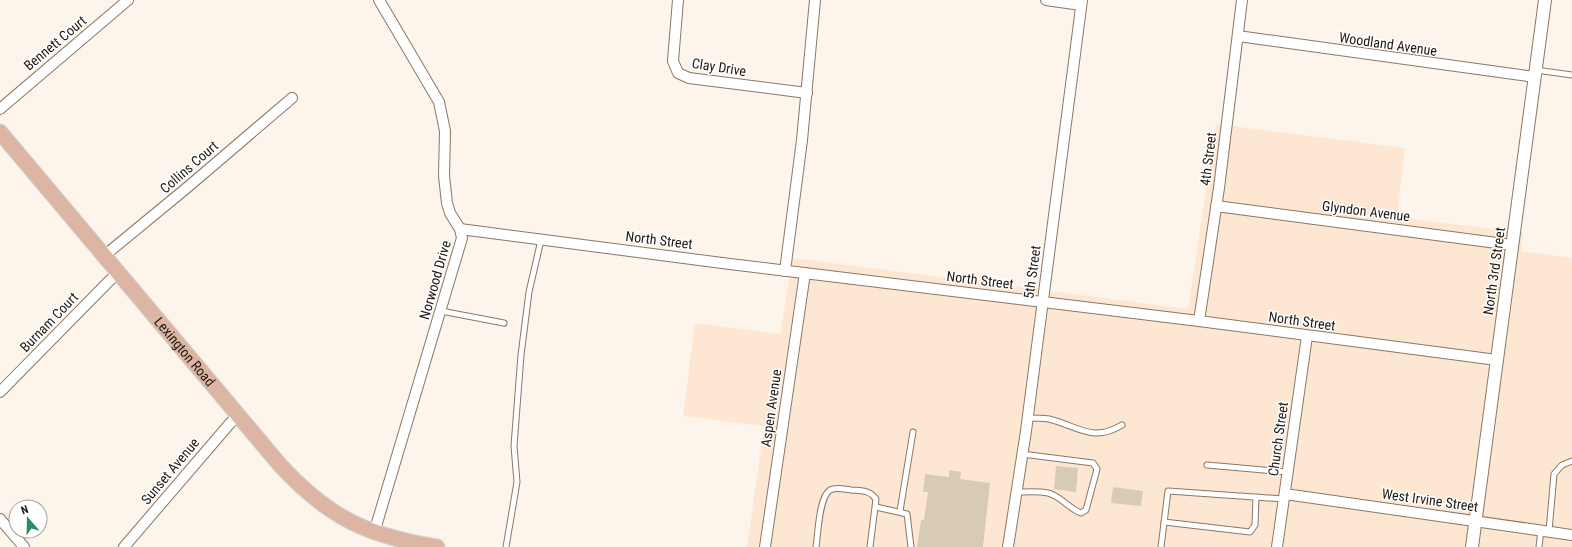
<svg xmlns="http://www.w3.org/2000/svg" width="1572" height="547" viewBox="0 0 1572 547" font-family="'Roboto Condensed',sans-serif">
  <style>
    .built { fill: #fde7d2 }
    .building { fill: #d7ccb3 }
    .lines { fill: none; stroke-linecap: round; stroke-linejoin: round }
    .service-casing { stroke: #8a7765; stroke-width: 7 }
    .minor-casing { stroke: #8a7765; stroke-width: 12 }
    .tertiary-casing { stroke: #8a7765; stroke-width: 14 }
    .primary-casing { stroke: #d7d5d4; stroke-width: 17 }
    .service { stroke: #fff; stroke-width: 5 }
    .minor { stroke: #fff; stroke-width: 10 }
    .tertiary { stroke: #fff; stroke-width: 12 }
    .primary { stroke: #dcb6a2; stroke-width: 15 }
    .labels { text-anchor: middle; stroke-width: 3; stroke-linejoin: round; paint-order: stroke }
    .street-label { font-size: 14px; fill: #1f1811; stroke: #fff }
  </style>
  <rect width="100%" height="100%" fill="#fdf5ec"/>
  <path class="built" d="M1216,124L1405,148L1397,217L1523,233L1521,251L1572,258V547H747L764,426L683,416L695,323L780,334L793,258L1188,309Z"/>
  <g class="building">
    <path d="M1056,466L1078,468L1076,492L1054,489Z"/>
    <path d="M949,470L961,472L960,479L990,483L983,547H917L921,520H924L928,492H923L925,474L949,477Z"/>
    <path d="M1113,487L1143,491L1141,506L1111,503Z"/>
  </g>
  <g class="lines">
    <g class="service-casing">
      <g id="service">
        <path d="M1536,70L1572,75"/>
        <path d="M441,311L504,323"/>
        <path d="M1027,418C1034,418 1042,418 1049,419C1078,426 1092,443 1122,425"/>
        <path d="M1207,465L1287,472"/>
        <path d="M1016,492C1026,492 1039,491 1048,493C1061,496 1069,509 1081,513L1086,510L1097,469L1093,463L1022,454"/>
        <path d="M876,507L907,514L911,547"/>
        <path d="M900,511L913,432"/>
        <path d="M1164,522L1250,532L1255,525L1256,497"/>
        <path d="M1549,531L1554,474L1562,465L1572,461"/>
        <path d="M506,547L517,482L514,446L521,355L529,292L541,240"/>
        <path d="M816,547C818,534 819,497 830,490C836,487 844,489 851,490C862,491 870,490 876,499L870,547"/>
        <path d="M1161,547L1168,491L1284,499"/>
        <path d="M1539,547L1541,530"/>
      </g>
    </g>
    <g class="minor-casing">
      <g id="minor">
        <path d="M678,0L673,61L678,73L689,78L807,93"/>
        <path d="M1046,0L1081,5"/>
        <path d="M1238,36L1535,77"/>
        <path d="M0,109L128,0"/>
        <path d="M1216,206L1512,245"/>
        <path d="M460,229L730,264L1199,321L1497,360"/>
        <path d="M104,256L189,186L292,98"/>
        <path d="M785,271L802,140L815,0"/>
        <path d="M1199,321L1219,188L1242,0"/>
        <path d="M0,392L118,272"/>
        <path d="M1285,494L1572,535"/>
        <path d="M0,519L24,547"/>
        <path d="M374,533L462,238L460,229L450,213L447,203L444,176L445,131L439,102L379,0"/>
        <path d="M124,547L238,414"/>
        <path d="M765,547L805,273"/>
        <path d="M1008,547L1026,431L1082,0"/>
        <path d="M1277,547L1307,336"/>
      </g>
    </g>
    <g class="tertiary-casing">
      <path id="tertiary" d="M1472,547L1545,0"/>
    </g>
    <g class="primary-casing">
      <g id="primary">
        <path id="s1" d="M0,132L280,465C328,517 367,536 437,547"/>
      </g>
    </g>
    <use href="#service" class="service"/>
    <use href="#minor" class="minor"/>
    <use href="#tertiary" class="tertiary"/>
    <use href="#primary" class="primary"/>
  </g>
  <g class="labels">
    <g class="street-label">
      <text transform="translate(55 43) rotate(-40)" y="5">Bennett Court</text>
      <text transform="translate(1388 44) rotate(8)" y="5">Woodland Avenue</text>
      <text transform="translate(719 67) rotate(9)" y="5">Clay Drive</text>
      <text transform="translate(1208 159) rotate(-83)" y="5">4th Street</text>
      <text transform="translate(189 167) rotate(-41)" y="5">Collins Court</text>
      <text transform="translate(1366 211) rotate(7)" y="5">Glyndon Avenue</text>
      <text transform="translate(659 240) rotate(7)" y="5">North Street</text>
      <text transform="translate(1494 271) rotate(-82)" y="5">North 3rd Street</text>
      <text transform="translate(1032 272) rotate(-82)" y="5">5th Street</text>
      <text transform="translate(435 280) rotate(-74)" y="5">Norwood Drive</text>
      <text transform="translate(980 280) rotate(7)" y="5">North Street</text>
      <text transform="translate(1302 321) rotate(8)" y="5">North Street</text>
      <text transform="translate(49 322) rotate(-46)" y="5">Burnam Court</text>
      <text dy="5" stroke="none"><textPath href="#s1" startOffset="287">Lexington Road</textPath></text>
      <text transform="translate(771 408) rotate(-82)" y="5">Aspen Avenue</text>
      <text transform="translate(1278 439) rotate(-82)" y="5">Church Street</text>
      <text transform="translate(170 471) rotate(-50)" y="5">Sunset Avenue</text>
      <text transform="translate(1430 500) rotate(8)" y="5">West Irvine Street</text>
    </g>
  </g>
  <g transform="translate(28 519) rotate(340)"><circle r="19" fill="#ffffff" stroke="#a5a3a0"/>
  <path d="M0-3L7 15L0 10L-7 15Z" fill="#298d68"/>
  <text y="-6" font-size="11" font-weight="bold" text-anchor="middle" fill="#1f1811">N</text>
  </g>
</svg>
